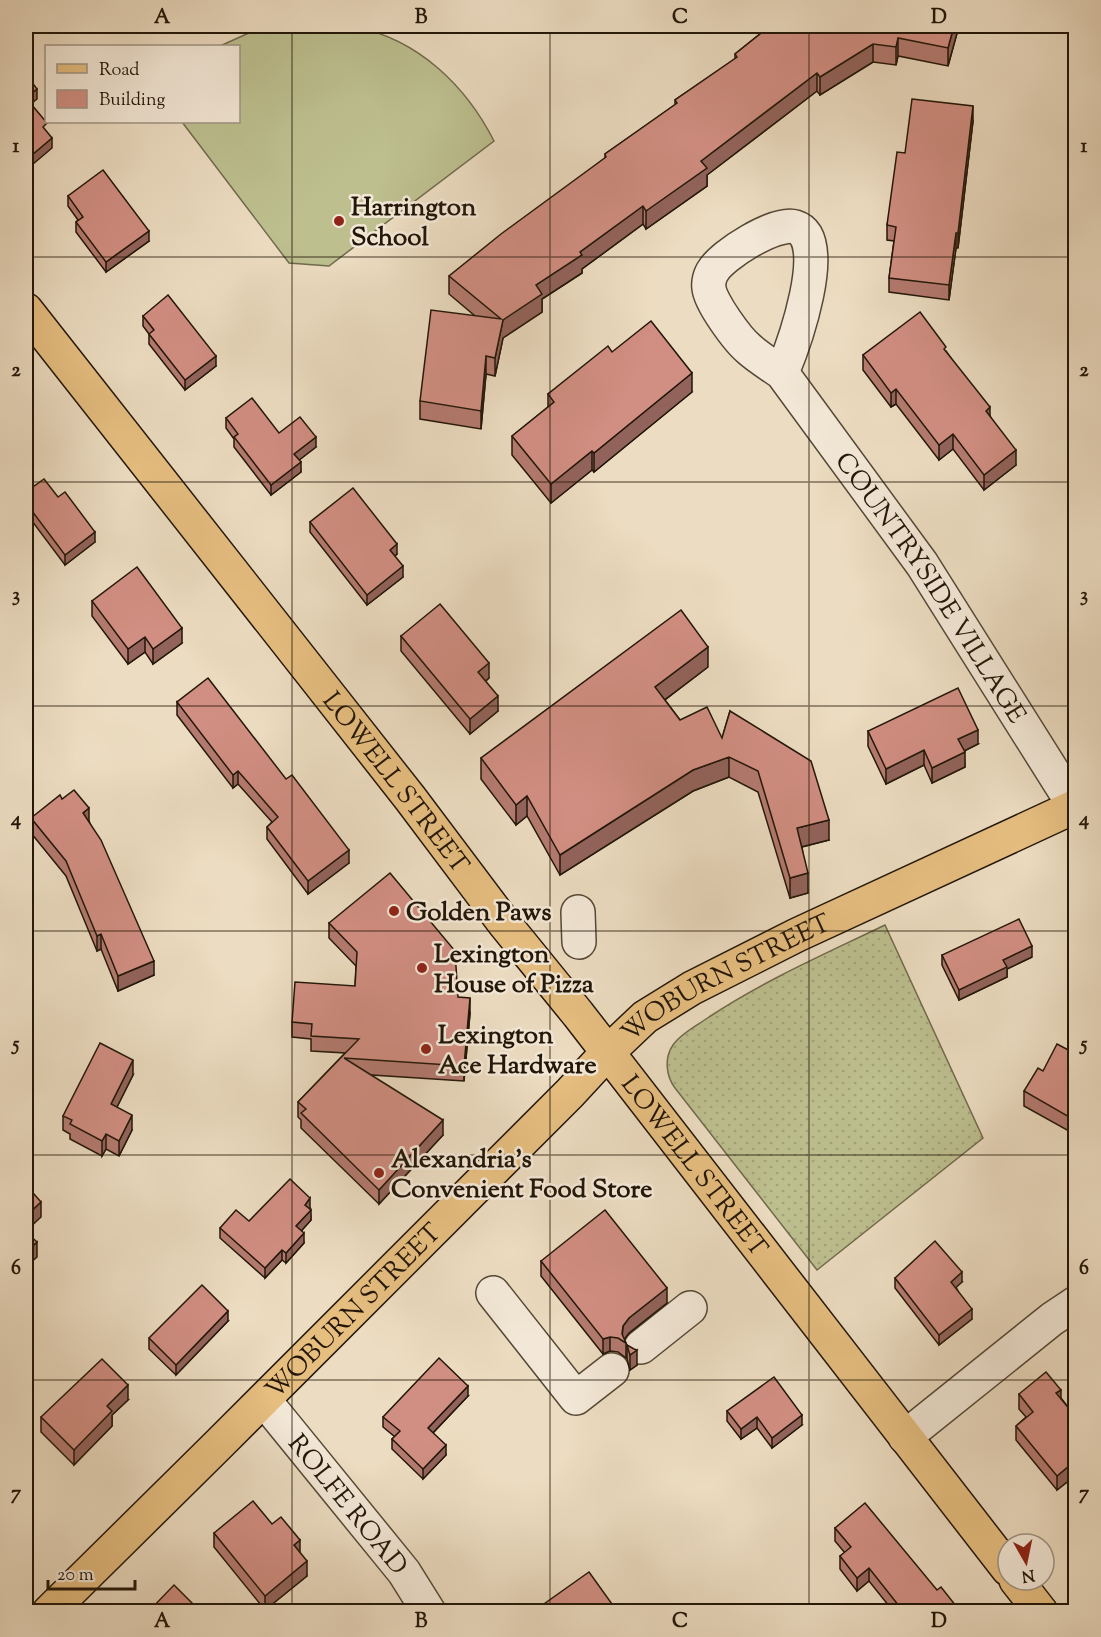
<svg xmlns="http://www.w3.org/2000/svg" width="1101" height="1637" viewBox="0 0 1101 1637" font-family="'Sorts Mill Goudy',serif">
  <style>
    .grass { fill: url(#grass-dots); stroke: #706a4c; stroke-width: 1.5 }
    .pitch { fill: #bdbf8f; stroke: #706a4c; stroke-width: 1.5 }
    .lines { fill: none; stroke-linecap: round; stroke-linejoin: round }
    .minor-casing { stroke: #544836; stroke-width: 36 }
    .major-casing { stroke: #221608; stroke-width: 36 }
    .minor { stroke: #f3e8d7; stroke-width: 33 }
    .major { stroke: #e6be80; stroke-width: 33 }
    .wall { fill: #b47a70; stroke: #221608; stroke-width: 1.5 }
    .shaded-wall { fill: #92635b; stroke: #221608; stroke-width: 1.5 }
    .building { fill: #d18e82; stroke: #221608; stroke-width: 1.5 }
    .grid { fill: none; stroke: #221608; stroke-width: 1.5; stroke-opacity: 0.55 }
    .poi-dot { fill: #8f2418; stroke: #f3e8d7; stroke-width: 2 }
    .labels { text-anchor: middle; stroke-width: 5; stroke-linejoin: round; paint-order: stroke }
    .poi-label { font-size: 26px; font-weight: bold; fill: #221608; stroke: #f3e8d7; text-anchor: start }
    .street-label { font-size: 26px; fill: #221608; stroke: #f3e8d7 }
    .neatline { fill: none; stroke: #221608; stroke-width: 2 }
    .grid-label { font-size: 20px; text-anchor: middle; font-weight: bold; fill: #221608 }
  </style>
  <defs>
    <pattern id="grass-dots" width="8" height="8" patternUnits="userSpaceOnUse" patternTransform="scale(1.5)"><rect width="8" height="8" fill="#bdbf8f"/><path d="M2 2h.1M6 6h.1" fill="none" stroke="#a2a37a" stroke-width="1.8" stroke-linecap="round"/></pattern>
  </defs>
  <rect width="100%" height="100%" fill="#ecdcc1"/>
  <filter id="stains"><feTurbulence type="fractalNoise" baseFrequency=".00333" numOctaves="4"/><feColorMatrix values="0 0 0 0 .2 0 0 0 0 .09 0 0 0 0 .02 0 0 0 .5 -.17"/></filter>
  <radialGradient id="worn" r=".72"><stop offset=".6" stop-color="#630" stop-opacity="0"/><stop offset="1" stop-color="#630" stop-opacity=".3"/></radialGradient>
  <path class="grass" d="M885,925L983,1138L817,1270L675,1088C666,1076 664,1058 673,1045C681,1033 698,1025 709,1017C765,980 825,954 885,925Z"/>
  <path class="pitch" d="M278,26C301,24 334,22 356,27C419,40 466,86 494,141L329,266L289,263L182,122H238V46H220L251,32Z"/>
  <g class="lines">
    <g class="minor-casing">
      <g id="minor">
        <path id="s1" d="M782,373C771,365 759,358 749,349C738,340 710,302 709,288C708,283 710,275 713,271C722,255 776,221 795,227C833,239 792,349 782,373L922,564L1075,807"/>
        <path d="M578,912L579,942"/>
        <path d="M493,1293L576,1398L612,1370"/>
        <path d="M641,1347L690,1308"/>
        <path id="s2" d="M264,1400L404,1572L429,1612"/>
        <path d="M905,1437L1052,1319L1076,1303"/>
      </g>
    </g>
    <g class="major-casing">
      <g id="major">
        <path id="s3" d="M26,310L410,798L504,923L578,1014L1008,1569"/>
        <path d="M1016,1580L1041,1612"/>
        <path id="s4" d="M49,1612L220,1443L570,1093L607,1053L645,1017L692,988L797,935L1076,806"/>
      </g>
    </g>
    <use href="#minor" class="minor"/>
    <use href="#major" class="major"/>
  </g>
  <g class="wall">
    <path d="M770,26H959L948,66L898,56L896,65L873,62L820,95L817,91L707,175V186L646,229L643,224L582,269V273L542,299V312L503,338L495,376L486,374L481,429L420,419V401L475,316L449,294V276L605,158V154L675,105V100L735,59V54Z"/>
    <path d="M973,121L958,248H956L949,300L889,292V278L894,241L887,240V225L905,153Z"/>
    <path d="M68,196L149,241L106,272L76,232V222L78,220L68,206Z"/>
    <path d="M143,316L216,366L185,390L149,344V334L143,326Z"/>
    <path d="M946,351L990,416L1016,465L984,490L953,449L939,460L896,404L891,407L863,370V355Z"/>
    <path d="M612,352L692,392L594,472L592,470L551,503L512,455V436L548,407V394Z"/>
    <path d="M226,418L279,433L316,447L299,460L301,472L271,495L234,447V439L226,428Z"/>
    <path d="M26,492L58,497L95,542L65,565L26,513Z"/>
    <path d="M310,522L397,554L395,556L403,577L367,605L310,532Z"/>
    <path d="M92,601L182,643L153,664L145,652L128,664L92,616Z"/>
    <path d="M401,636L489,678L486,681L498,711L470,734L401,651Z"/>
    <path d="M708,667L665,700L680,720L722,738L730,711L829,840L802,847L808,893L790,898L758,792L729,777L693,791L560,875L527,816L516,825L481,779V758Z"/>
    <path d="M177,702L349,863L308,894L267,839V827L272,822L238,784L233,788L177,715Z"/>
    <path d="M868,731L978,744L964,751L965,767L932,783L924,765L886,784L868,746Z"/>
    <path d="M62,799L89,821L154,975L118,991L101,949L97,951L66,876L31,833V818Z"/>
    <path d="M329,923L458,997L470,1013L464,1081L371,1075L443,1135L379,1204L301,1128V1120L298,1117V1102L345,1053L311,1051V1039L292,1037V1022L355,986L356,966L329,938Z"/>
    <path d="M942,955L1032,957L1007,969V977L959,1000L942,965Z"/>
    <path d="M1076,1054V1135L1024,1106V1091L1043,1071Z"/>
    <path d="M133,1075L117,1107L132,1130L119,1156L106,1149L102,1156L70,1139V1134L63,1130V1116Z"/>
    <path d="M310,1208V1209L311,1220L301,1231L304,1243L286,1263L282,1260L265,1278L220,1238V1228Z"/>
    <path d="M541,1261L667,1303L629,1333L624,1339L626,1343V1358L618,1352L610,1351L603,1354L541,1276Z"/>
    <path d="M895,1278L962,1282L956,1287L972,1319L939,1345L895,1288Z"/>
    <path d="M228,1321L176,1375L149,1349V1338Z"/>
    <path d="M627,1345L637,1365L630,1370L627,1359Z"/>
    <path d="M1019,1394L1061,1398L1076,1417V1475L1057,1490L1016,1440V1426L1026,1417L1019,1409Z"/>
    <path d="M468,1396L433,1433L446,1455L423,1479L392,1449V1439L395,1437L383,1427V1417Z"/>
    <path d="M128,1400L112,1415V1426L74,1465L41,1432V1417Z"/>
    <path d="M727,1411L802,1425L772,1448L757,1428L741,1439L727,1421Z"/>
    <path d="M272,1524L300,1553L307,1576L265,1610L214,1547V1533Z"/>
    <path d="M835,1528L937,1590L960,1611H893L869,1581L857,1591L840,1569V1556L845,1553L835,1541Z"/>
  </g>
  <g class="shaded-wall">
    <path d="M954,26H959L948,66V48Z"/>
    <path d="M898,38V56L896,65V47Z"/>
    <path d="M873,44V62L820,95V77Z"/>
    <path d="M817,73V91L707,175V186L646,229V211L701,161Z"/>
    <path d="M37,89V99L26,108V98Z"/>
    <path d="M973,106V121L958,248V233Z"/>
    <path d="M52,138V148L26,170V160Z"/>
    <path d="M643,206V224L582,269V273L542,299V312L503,338L495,376V358L503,320L536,285L580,252Z"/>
    <path d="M149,231V241L106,272V262Z"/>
    <path d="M956,233V248L949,300V285Z"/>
    <path d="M216,356V366L185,390V380Z"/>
    <path d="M486,356V374L481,429V411Z"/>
    <path d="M692,373V392L594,472V453Z"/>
    <path d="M896,389V404L891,407V393Z"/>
    <path d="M990,407V422L986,411Z"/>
    <path d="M953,434V449L939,460V445Z"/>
    <path d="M316,437V447L294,464V454Z"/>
    <path d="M1016,450V465L984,490V475Z"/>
    <path d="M592,451V470L551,503V484Z"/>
    <path d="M301,462V472L271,495V485Z"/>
    <path d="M95,532V542L65,565V555Z"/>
    <path d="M397,544V554L390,560V550Z"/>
    <path d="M403,566V577L367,605V595Z"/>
    <path d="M182,628V643L153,664V649Z"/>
    <path d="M145,637V652L128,664V649Z"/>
    <path d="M708,647V667L655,707V687Z"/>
    <path d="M489,663V678L478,687V672Z"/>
    <path d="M498,696V711L470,734V719Z"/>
    <path d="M27,720V735L26,736V721Z"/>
    <path d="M978,730V744L958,754V739Z"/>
    <path d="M924,750V765L886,784V769Z"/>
    <path d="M965,752V767L932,783V768Z"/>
    <path d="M729,757V777L693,791L560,875V855L693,770Z"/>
    <path d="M238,771V784L233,788V775Z"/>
    <path d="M527,796V816L516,825V805Z"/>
    <path d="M89,808V823L83,813Z"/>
    <path d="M829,820V840L797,848V828Z"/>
    <path d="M349,850V863L308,894V881Z"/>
    <path d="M808,873V893L790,898V878Z"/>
    <path d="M101,934V949L97,951V936Z"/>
    <path d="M1032,946V957L1007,969V977L959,1000V990L1003,960Z"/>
    <path d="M154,961V975L118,991V976Z"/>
    <path d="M470,998V1013L464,1081V1066Z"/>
    <path d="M133,1060V1075L111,1119V1104Z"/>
    <path d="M132,1115V1130L119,1156V1141Z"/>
    <path d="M443,1120V1135L379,1204V1190Z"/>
    <path d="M106,1134V1149L102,1156V1141Z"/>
    <path d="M310,1198V1208L305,1215V1205Z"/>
    <path d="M41,1202V1217L26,1231V1216Z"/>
    <path d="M311,1210V1220L296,1237V1226Z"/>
    <path d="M304,1233V1243L286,1263V1253Z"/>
    <path d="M37,1242V1257L26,1267V1252Z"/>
    <path d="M282,1250V1260L265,1278V1268Z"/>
    <path d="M962,1272V1282L951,1292V1282Z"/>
    <path d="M667,1288V1303L629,1333L623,1341L622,1340L623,1326L629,1318Z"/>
    <path d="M972,1309V1319L939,1345V1335Z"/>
    <path d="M228,1311V1321L176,1375V1365Z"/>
    <path d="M610,1337V1351L603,1354V1339Z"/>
    <path d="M637,1350V1365L630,1370V1355Z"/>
    <path d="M128,1385V1400L112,1415V1426L74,1465V1450L107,1406Z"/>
    <path d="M468,1386V1396L428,1438V1428Z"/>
    <path d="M1061,1390V1405L1056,1393Z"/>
    <path d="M802,1415V1425L772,1448V1438Z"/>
    <path d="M757,1417V1428L741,1439V1429Z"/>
    <path d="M1076,1422V1437L1071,1426Z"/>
    <path d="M446,1445V1455L423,1479V1469Z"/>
    <path d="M1076,1460V1475L1057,1490V1476Z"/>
    <path d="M29,1474V1484L26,1488V1478Z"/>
    <path d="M300,1540V1555L294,1545Z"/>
    <path d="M307,1561V1576L265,1610V1596Z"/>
    <path d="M869,1568V1581L857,1591V1578Z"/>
  </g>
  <g class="building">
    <path d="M770,26H954L948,48L898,38L896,47L873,44L820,77L817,73L701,161L707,168L646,211L643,206L580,252L582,255L536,285L542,294L503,320L495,358L486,356L481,411L420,401L431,310L501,319L449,276L501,234L606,157L605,154L677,103L675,100L737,57L735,54Z"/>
    <path d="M26,74L37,89L26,98L47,123L43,127L52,138L26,160Z"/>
    <path d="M912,99L973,106L958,233H956L949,285L889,278L896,227L887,225L897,152L905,153Z"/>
    <path d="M103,170L149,231L106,262L76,222L83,217L68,196Z"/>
    <path d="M168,295L216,356L185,380L149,334L154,330L143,316Z"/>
    <path d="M920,312L946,347L944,349L990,407L986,411L1016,450L984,475L953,434L939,445L896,389L891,393L863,355Z"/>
    <path d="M651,321L692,373L594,453L592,451L551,484L512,436L554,402L548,394L608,346L612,352Z"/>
    <path d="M252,398L279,433L300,417L316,437L294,454L301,462L271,485L234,437L238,434L226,418Z"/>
    <path d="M44,479L58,497L65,492L95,532L65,555L26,503V492Z"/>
    <path d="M353,488L397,544L390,550L403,566L367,595L310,522Z"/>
    <path d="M137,567L182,628L153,649L145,637L128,649L92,601Z"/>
    <path d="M440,604L489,663L478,672L498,696L470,719L401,636Z"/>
    <path d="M681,610L708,647L655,687L680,720L707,707L722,738L730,711L811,761L829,820L797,828L808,873L790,878L758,771L729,757L693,770L560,855L527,796L516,805L481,758Z"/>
    <path d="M208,678L286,779L292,775L349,850L308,881L267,827L278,817L238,771L233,775L177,702Z"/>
    <path d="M958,688L978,730L958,739L965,752L932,768L924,750L886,769L868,731Z"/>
    <path d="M74,790L89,808L83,813L101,840L154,961L118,976L101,934L97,936L66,861L31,818L60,795L62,799Z"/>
    <path d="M390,873L455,951L458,997L470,998L464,1066L344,1058L443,1120L379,1190L301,1113L306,1109L298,1102L359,1039L311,1036L312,1024L292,1022L295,982L355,986L357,952L329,923Z"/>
    <path d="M1019,919L1032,946L1003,960L1007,967L959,990L942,955Z"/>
    <path d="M100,1043L133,1060L111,1104L132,1115L119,1141L106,1134L102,1141L70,1124L72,1120L63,1116Z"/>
    <path d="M1057,1044L1076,1054V1121L1024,1091L1038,1068L1043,1071Z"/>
    <path d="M290,1179L310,1198L305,1205L311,1210L296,1226L304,1233L286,1253L282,1250L265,1268L220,1228L236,1210L249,1221Z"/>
    <path d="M26,1185L41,1202L26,1216Z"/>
    <path d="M605,1210L667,1288L629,1318L623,1326L622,1334L626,1343L618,1338L610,1337L603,1339L541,1261Z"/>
    <path d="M26,1232L37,1242L26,1252Z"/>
    <path d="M935,1241L962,1272L951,1282L972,1309L939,1335L895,1278Z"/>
    <path d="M202,1285L228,1311L176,1365L149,1338Z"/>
    <path d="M627,1345L634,1349L637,1350L630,1355Z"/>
    <path d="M439,1358L468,1386L428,1428L446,1445L423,1469L392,1439L400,1431L383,1417Z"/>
    <path d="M102,1359L128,1385L107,1406L112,1411L74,1450L41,1417Z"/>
    <path d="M1046,1372L1061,1390L1056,1393L1076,1417V1422L1071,1426L1076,1431V1460L1057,1476L1016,1426L1033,1412L1019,1394Z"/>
    <path d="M774,1377L802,1415L772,1438L757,1417L741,1429L727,1411Z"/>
    <path d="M26,1471L29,1474L26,1478Z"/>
    <path d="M253,1501L272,1524L281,1517L300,1540L294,1545L307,1561L265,1596L214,1533Z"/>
    <path d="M865,1503L937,1590L941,1587L960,1611H903L869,1568L857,1578L840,1556L851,1547L835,1528Z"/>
    <path d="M589,1572L617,1611H534Z"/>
    <path d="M174,1585L197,1608L194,1611H149Z"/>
  </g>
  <path class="grid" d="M292,26V1612M550,26V1612M809,26V1612M26,257H1076M26,482H1076M26,706H1076M26,931H1076M26,1155H1076M26,1380H1076"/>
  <g class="poi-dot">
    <circle cx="339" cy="221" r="6"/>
    <circle cx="394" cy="911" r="6"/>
    <circle cx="422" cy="968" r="6"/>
    <circle cx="426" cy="1049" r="6"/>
    <circle cx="379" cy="1173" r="6"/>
  </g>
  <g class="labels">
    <g class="poi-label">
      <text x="351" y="215">Harrington<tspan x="351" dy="30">School</tspan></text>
      <text x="406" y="920">Golden Paws</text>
      <text x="434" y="962">Lexington<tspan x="434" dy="30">House of Pizza</tspan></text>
      <text x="438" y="1043">Lexington<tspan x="438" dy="30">Ace Hardware</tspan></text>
      <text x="391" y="1167">Alexandria's<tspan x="391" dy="30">Convenient Food Store</tspan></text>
    </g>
    <g class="street-label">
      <text dy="9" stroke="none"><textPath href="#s1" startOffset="646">COUNTRYSIDE VILLAGE</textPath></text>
      <text dy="9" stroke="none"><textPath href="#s3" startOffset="600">LOWELL STREET</textPath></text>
      <text dy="9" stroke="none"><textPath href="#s4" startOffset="932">WOBURN STREET</textPath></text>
      <text dy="9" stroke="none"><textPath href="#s3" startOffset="1086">LOWELL STREET</textPath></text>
      <text dy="9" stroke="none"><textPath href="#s4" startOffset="428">WOBURN STREET</textPath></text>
      <text dy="9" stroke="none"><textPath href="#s2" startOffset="134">ROLFE ROAD</textPath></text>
    </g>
  </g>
  <rect width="1101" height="1637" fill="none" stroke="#ecdcc1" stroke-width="66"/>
  <rect x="45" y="45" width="195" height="78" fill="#f3e8d7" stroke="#9f9484" stroke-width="1.5"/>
  <rect x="57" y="64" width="30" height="9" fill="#e6be80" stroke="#9f9484" stroke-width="1.5"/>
  <text x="99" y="75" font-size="18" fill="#221608">Road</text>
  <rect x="57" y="90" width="30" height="18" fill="#d18e82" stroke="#9f9484" stroke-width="1.5"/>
  <text x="99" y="105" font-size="18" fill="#221608">Building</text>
  <g transform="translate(1026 1562) rotate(171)"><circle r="28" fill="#f3e8d7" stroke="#9f9484" stroke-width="1.5"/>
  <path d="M0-4.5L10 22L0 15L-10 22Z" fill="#8f2418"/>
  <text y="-9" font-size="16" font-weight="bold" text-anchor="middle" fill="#221608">N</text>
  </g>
  <path d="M48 1580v9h87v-9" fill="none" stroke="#221608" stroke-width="3"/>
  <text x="57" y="1580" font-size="18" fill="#221608" stroke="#f3e8d7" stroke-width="4.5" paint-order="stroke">20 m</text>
  <rect x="33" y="33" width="1035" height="1571" class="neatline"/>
  <g class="grid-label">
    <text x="162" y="23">A</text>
    <text x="421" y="23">B</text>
    <text x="680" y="23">C</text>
    <text x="939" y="23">D</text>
    <text x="16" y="152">1</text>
    <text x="1084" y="152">1</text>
    <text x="16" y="376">2</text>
    <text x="1084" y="376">2</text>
    <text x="16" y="601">3</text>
    <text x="1084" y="601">3</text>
    <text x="16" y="825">4</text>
    <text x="1084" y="825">4</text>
    <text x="16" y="1050">5</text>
    <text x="1084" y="1050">5</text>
    <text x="16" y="1274">6</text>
    <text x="1084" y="1274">6</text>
    <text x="16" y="1499">7</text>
    <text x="1084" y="1499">7</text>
    <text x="162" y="1627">A</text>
    <text x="421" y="1627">B</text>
    <text x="680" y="1627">C</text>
    <text x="939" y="1627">D</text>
  </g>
  <rect width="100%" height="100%" filter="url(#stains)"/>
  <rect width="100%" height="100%" fill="url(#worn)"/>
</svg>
